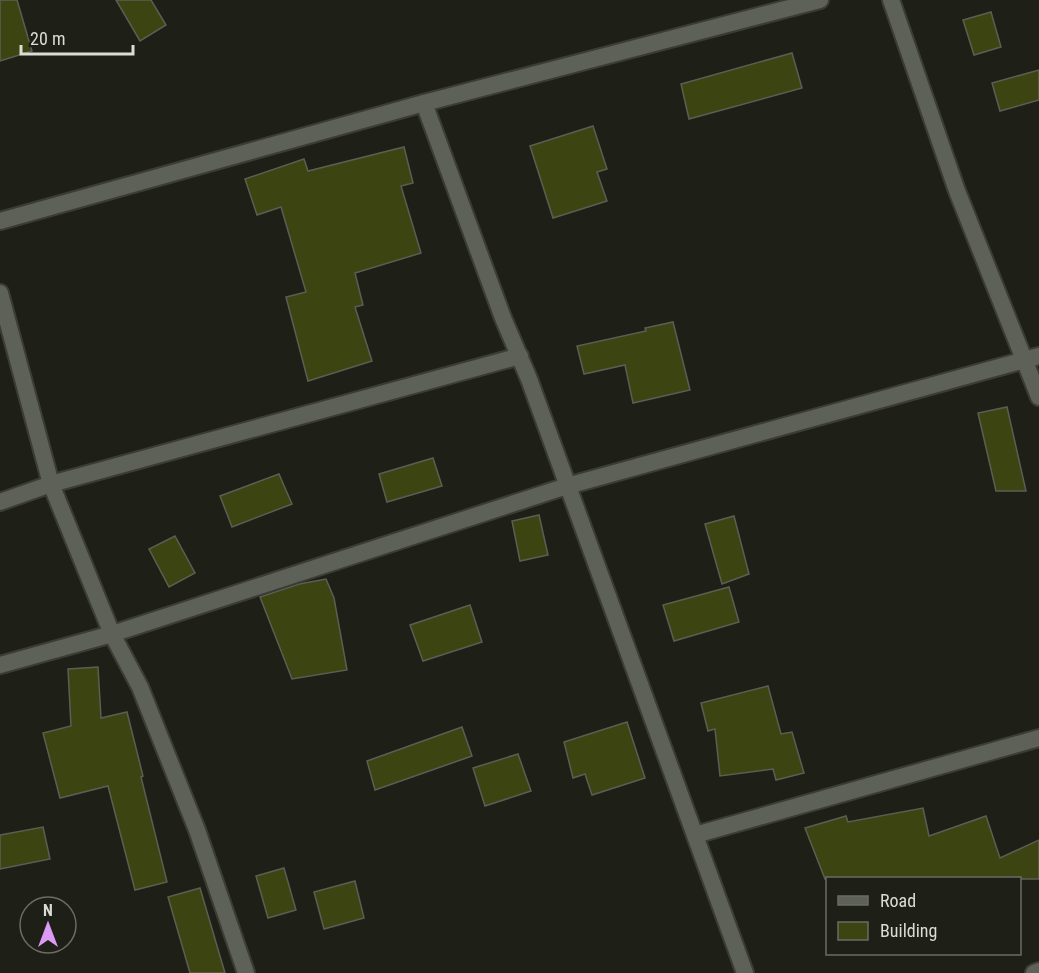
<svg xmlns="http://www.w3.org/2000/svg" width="1039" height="973" viewBox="0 0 1039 973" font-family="'Roboto Condensed',sans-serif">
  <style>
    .building { fill: #3c4511; stroke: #5c5e55; stroke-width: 1.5 }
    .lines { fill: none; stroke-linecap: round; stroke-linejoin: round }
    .minor-casing { stroke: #3b3c36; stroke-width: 20 }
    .minor { stroke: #5e6157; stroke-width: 16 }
  </style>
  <rect width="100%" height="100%" fill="#1e2018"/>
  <g class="building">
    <path d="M0,0H17L32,51L0,61Z"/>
    <path d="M116,0H151L166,25L140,41Z"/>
    <path d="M991,12L1001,47L974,55L963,20Z"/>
    <path d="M792,53L802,88L689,119L681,84Z"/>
    <path d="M1039,70V100L1000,111L992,83Z"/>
    <path d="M593,126L607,169L597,172L607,201L553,218L530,146Z"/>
    <path d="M404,147L413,183L401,186L421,253L355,273L363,305L355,307L372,361L308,381L286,297L306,292L281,207L257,215L245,179L304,159L308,171Z"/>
    <path d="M673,322L690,390L633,403L625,365L584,374L577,346L646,331L645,328Z"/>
    <path d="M1007,407L1026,491H996L978,413Z"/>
    <path d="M433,458L442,486L387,502L379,474Z"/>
    <path d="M279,474L292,504L232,527L220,496Z"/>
    <path d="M539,515L548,555L520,561L512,521Z"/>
    <path d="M734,516L749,574L722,584L705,524Z"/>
    <path d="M175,536L195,573L169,587L149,549Z"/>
    <path d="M326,579L334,598L347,670L292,679L260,597L299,584Z"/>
    <path d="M729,587L739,622L674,641L663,605Z"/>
    <path d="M470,605L482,642L423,661L410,625Z"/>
    <path d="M98,667L101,718L127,712L143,776L141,777L167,882L135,890L108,786L60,798L43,733L71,726L68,669Z"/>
    <path d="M768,686L781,734L792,732L804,773L776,780L773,769L720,776L715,729L708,731L701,703Z"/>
    <path d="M627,722L645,778L592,795L585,774L573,778L564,742Z"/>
    <path d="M462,727L472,756L375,790L367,761Z"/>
    <path d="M518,754L531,791L485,806L473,768Z"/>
    <path d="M923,808L929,836L986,816L1000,858L1039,840V879H825L805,828L846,816L848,822Z"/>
    <path d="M43,827L50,859L0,869V835Z"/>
    <path d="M284,868L296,910L268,918L256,876Z"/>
    <path d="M355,881L364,918L324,929L314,892Z"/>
    <path d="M200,888L225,973H190L168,897Z"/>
  </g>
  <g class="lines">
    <g class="minor-casing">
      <g id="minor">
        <path d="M891,0L957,191L1039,397"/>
        <path d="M424,103L503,318L529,379L745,973"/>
        <path d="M0,221L424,103L820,0"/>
        <path d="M0,293L51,484L112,634L140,687L197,830L246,973"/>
        <path d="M0,502L51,484L520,356"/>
        <path d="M0,665L112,634L567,486L1039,356"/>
        <path d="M695,835L1039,738"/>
        <path d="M1034,973L1039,971"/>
      </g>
    </g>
    <use href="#minor" class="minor"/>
  </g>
  <rect x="826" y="877" width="195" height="78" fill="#1e2018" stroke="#6a6b64" stroke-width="1.5"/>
  <rect x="838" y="896" width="30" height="9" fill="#5e6157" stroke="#6a6b64" stroke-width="1.5"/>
  <text x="880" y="907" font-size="18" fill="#dbdcd6">Road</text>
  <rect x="838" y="922" width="30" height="18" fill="#3c4511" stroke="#6a6b64" stroke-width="1.5"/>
  <text x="880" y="937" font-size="18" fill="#dbdcd6">Building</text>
  <g transform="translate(48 925)"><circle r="28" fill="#1e2018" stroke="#6a6b64" stroke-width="1.5"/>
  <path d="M0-4.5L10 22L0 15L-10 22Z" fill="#da9af6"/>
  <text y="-9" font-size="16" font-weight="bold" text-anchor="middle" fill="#dbdcd6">N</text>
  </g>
  <path d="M21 45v9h112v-9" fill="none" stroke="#dbdcd6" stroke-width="3"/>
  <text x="30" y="45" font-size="18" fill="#dbdcd6" stroke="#1e2018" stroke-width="4.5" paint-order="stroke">20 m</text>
</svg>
